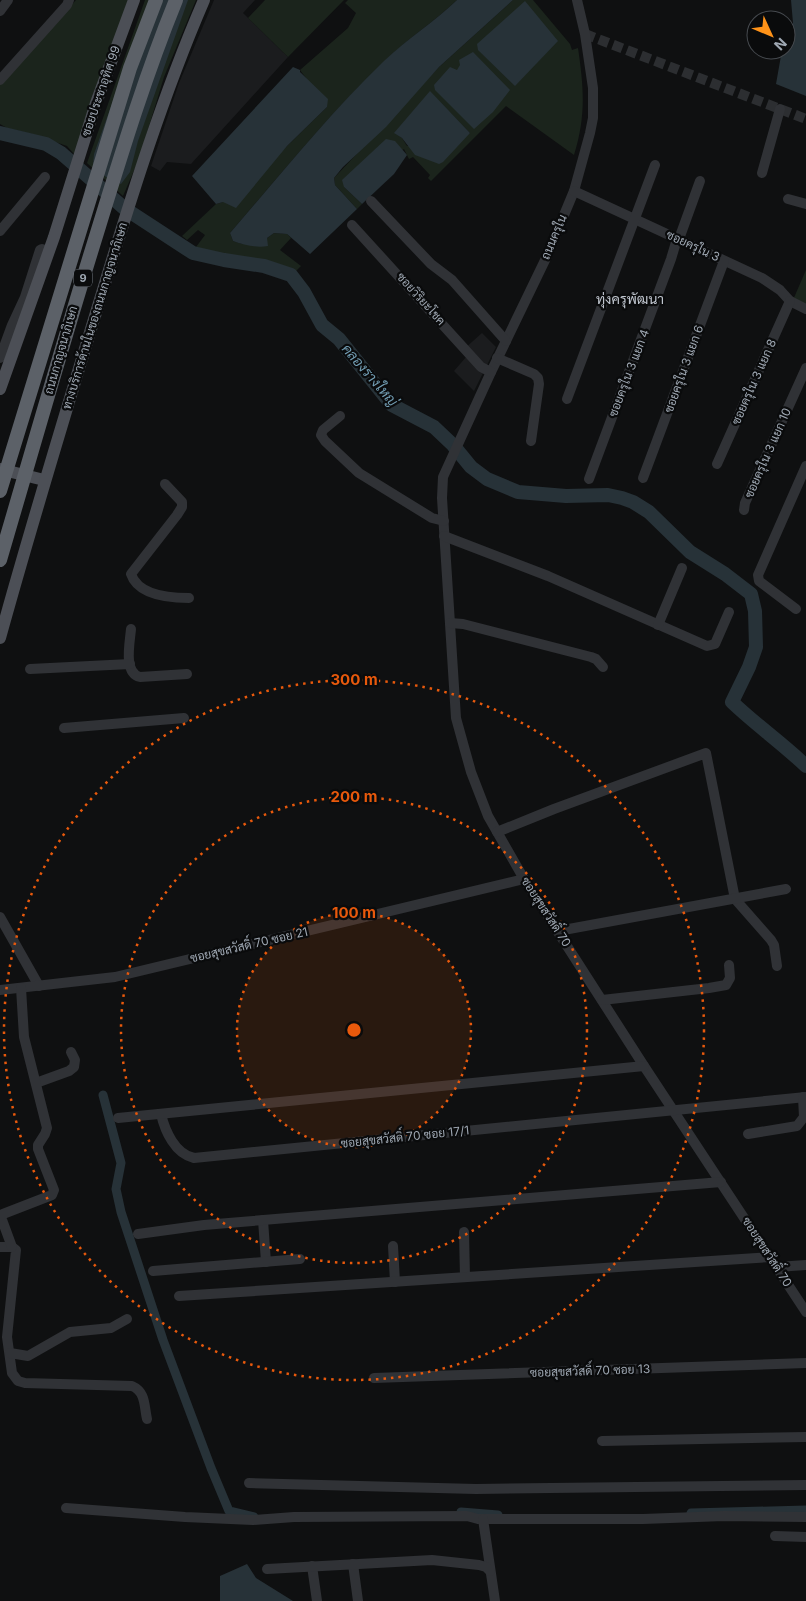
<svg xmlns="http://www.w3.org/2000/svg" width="806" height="1601" viewBox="0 0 806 1601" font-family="Inter,Sarabun,sans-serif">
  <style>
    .built { fill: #1b1c1e }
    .green { fill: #1b241c; fill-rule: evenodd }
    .water { fill: #273238 }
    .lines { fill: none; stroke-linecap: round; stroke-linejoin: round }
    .canal { stroke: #273238; stroke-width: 9 }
    .river { stroke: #273238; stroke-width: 14 }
    .minor-tunnel { stroke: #2c2e31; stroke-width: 10; stroke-dasharray: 10 5; stroke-linecap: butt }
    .minor { stroke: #303236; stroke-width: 10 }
    .major { stroke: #4c4f56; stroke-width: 12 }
    .highway-bridge { stroke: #5c6168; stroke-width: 14 }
    .ring { fill: none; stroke: #e8590c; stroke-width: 2.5; stroke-dasharray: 2.5 5 }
    .labels { text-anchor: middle; stroke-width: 4.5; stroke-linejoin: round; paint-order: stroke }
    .shield { fill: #0a0b0c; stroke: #727981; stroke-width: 1 }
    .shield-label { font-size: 11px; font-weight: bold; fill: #9fa8b3 }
    .street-label { font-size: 12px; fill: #9fa8b3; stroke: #0a0b0c }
    .neighbourhood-label { font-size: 14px; fill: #c0c6cf; stroke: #0a0b0c }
    .water-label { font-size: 14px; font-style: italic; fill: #729db3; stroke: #0a0b0c }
    .centre { fill: #e8590c; stroke: #0a0b0c; stroke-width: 2.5 }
    .ring-label { font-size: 15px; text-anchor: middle; font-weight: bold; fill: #e8590c; stroke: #0a0b0c; stroke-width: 4.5; stroke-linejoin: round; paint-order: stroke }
  </style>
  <rect width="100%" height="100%" fill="#0f1011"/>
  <g class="built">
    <path d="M214,0H255L243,13L288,57L191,164L167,162L160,171L151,166L179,83Z"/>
    <path d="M482,333L496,347L474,391L454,371L467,356L463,350Z"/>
  </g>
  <g class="green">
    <path d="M76,0H128L75,155L67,146L32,134L7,128L0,124V83H2Z"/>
    <path d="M145,0H196L164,77L139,159L123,196L87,163Z"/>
    <path d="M265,0H344L288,57L248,18Z"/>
    <path d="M348,0H457C434,22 407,39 385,61C329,114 280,175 230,233L233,241L242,244L267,238L274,233L287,234L291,238L280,250L301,266L293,274C261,263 228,258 196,247L205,235L198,230L187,240L182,236L216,204L223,202L287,146L327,107L300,70L348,28L356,13L345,3Z"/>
    <path d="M513,0H533L570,44L572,50L578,48C584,89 586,116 574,155L506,106L431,181L428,178L430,175L413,157L409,159L404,149L344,187L362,204L357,209L335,185L334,178L439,67ZM430,92L470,133L407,146L402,138L395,133Z"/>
    <path d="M806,270V307L793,300Z"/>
  </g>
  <g class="water">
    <path d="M149,0H188L138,141L130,172L121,184L106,177L93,165L94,154Z"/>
    <path d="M457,0H513L439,67L386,127L343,167L334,178L335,185L357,209L310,254L287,234L274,233L267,238L268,246C256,248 244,245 233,241L230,233C280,175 329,114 384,61C407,39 434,22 457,0Z"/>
    <path d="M791,0H806V96L776,84L782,50H786V37L793,23Z"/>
    <path d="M525,1L558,41L515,86L478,50L477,44Z"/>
    <path d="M473,52L510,90L493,112L474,129L435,90L434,85L450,67L457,70L460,65L459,60Z"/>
    <path d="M293,67L300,70V72L328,99L327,107L287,146L236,208L223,202L216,204L192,176Z"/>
    <path d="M430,91L470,133L443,162L439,164L415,155L402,138L394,133Z"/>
    <path d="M386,139L395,141L407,155L394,174L362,204L344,187L342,180Z"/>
    <path d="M247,1564L256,1578L293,1601H220V1576Z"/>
  </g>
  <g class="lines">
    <g class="canal">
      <path d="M103,1095L121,1163L116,1189L121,1212L163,1340L211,1468L229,1511L254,1517"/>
      <path d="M461,1512L498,1515"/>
      <path d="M691,1513L806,1510"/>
    </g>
    <path class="river" d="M0,133L46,144L61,153L124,208L193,253L224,260L264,266L291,275L304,292L322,325L339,339L392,405L434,427L453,445L471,467L487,479L518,492L566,496L608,495L622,498L633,502L649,512L690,552L725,574L751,594L755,611L756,647L749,667L732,702C756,725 782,743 806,766"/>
    <path class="minor-tunnel" d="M585,34L806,119"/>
    <g class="minor">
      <path d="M577,0L585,34L593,88V118L590,133L574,191L547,256L491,372L443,477L442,498L456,718L471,772L488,816L524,879L644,1066L806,1312"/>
      <path d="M0,11L8,0"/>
      <path d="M0,80L67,5L69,0"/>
      <path d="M762,173L780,109"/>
      <path d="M574,191L762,278L780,290L790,301L806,309"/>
      <path d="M788,199L806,204"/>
      <path d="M371,201L431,264L452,280L506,341"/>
      <path d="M352,225L481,367L491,372"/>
      <path d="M0,231L45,177"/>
      <path d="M679,239L700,181"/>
      <path d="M0,358L12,325L25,297L40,250L42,249L49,251"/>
      <path d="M497,358L534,374L538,378L539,384L531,441"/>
      <path d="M567,399L655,165"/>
      <path d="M340,416L323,430L321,435L325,441L359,473L432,518L444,521"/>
      <path d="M717,464L790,301"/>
      <path d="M643,478L724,261"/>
      <path d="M589,479L671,259L677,239"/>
      <path d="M165,484L182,502V507L177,515L131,574C138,595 169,598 189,598"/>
      <path d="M744,510L745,503L806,368"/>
      <path d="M444,536L548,576L707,646L715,644L729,612"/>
      <path d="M796,609L759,581L758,575L806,466"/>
      <path d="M450,623L463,624L591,657L596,659L603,667"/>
      <path d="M658,625L682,568"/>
      <path d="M131,629C130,642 123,673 140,677L187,674"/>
      <path d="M30,669L130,664"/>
      <path d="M64,728L184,718"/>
      <path d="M497,832L554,809L706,753L735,899L771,940L774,945L777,966"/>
      <path d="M0,917L39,986"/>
      <path d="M558,931L786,889"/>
      <path d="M0,990L115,977L524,879"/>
      <path d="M602,1000L709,988L726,985L730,978L729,965"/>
      <path d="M36,1083L69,1071L74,1067L75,1060L71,1052"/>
      <path d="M161,1114C165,1131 175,1154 194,1158L806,1097"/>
      <path d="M118,1118L644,1066"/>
      <path d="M748,1134L797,1126L804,1117L803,1097"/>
      <path d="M263,1220L266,1262"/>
      <path d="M464,1232L465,1277"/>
      <path d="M138,1234L204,1225L721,1182"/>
      <path d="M393,1246L395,1282"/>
      <path d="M0,1247H12L16,1250L7,1337L12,1373L18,1381L25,1383L132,1386C146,1392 144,1406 147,1419"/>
      <path d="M12,1247L1,1217L3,1214L52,1195L54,1190L38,1149V1145L45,1134L47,1128L24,1037L21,988"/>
      <path d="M777,1267L806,1265"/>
      <path d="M153,1271L300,1259"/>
      <path d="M179,1296L770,1257"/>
      <path d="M10,1353L28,1356L70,1332L111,1328L127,1319"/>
      <path d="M374,1378L806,1363"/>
      <path d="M602,1441L806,1437"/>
      <path d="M249,1483L476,1489L806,1485"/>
      <path d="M66,1508L185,1517L253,1520L294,1517L467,1516L478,1519H643L724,1516L806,1517"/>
      <path d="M483,1519L495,1601"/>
      <path d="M775,1536L806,1537"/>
      <path d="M353,1564L358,1601"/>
      <path d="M312,1566L317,1601"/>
      <path d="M267,1569L432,1560L479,1565L486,1567L490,1571"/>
    </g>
    <g class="major">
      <path d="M0,389L54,237L96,103L134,0"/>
      <path d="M0,469L44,480"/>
      <path d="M0,638C32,522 67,408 102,293C132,194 163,95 204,0"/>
    </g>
    <g class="highway-bridge">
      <path d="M0,491L130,68L156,0"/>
      <path d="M0,560C32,451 63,342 97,233C121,155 145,76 176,0"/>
    </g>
  </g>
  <circle cx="354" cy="1030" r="117" fill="#e8590c" fill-opacity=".12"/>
  <g class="ring">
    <circle cx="354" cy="1030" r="117"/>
    <circle cx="354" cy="1030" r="233"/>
    <circle cx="354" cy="1030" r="350"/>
  </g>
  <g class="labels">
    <rect class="shield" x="74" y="269.5" width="18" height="17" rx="4"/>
    <g class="shield-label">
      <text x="83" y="282">9</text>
    </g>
    <g class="street-label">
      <text transform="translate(101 91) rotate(-71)" y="4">ซอยประชาอุทิศ 99</text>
      <text transform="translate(554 237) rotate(-67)" y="4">ถนนครุใน</text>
      <text transform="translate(693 246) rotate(25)" y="4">ซอยครุใน 3</text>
      <text transform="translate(421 299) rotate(48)" y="4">ซอยวิริยะโชค</text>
      <text transform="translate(95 316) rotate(-73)" y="4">ทางบริการด้านในของถนนกาญจนาภิเษก</text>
      <text transform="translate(61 350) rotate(-74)" y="4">ถนนกาญจนาภิเษก</text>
      <text transform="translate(684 369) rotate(-70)" y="4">ซอยครุใน 3 แยก 6</text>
      <text transform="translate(629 373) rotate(-69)" y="4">ซอยครุใน 3 แยก 4</text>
      <text transform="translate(754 382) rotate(-66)" y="4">ซอยครุใน 3 แยก 8</text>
      <text transform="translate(768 453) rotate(-66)" y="4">ซอยครุใน 3 แยก 10</text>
      <text transform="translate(546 912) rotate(57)" y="4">ซอยสุขสวัสดิ์ 70</text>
      <text transform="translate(249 945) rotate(-13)" y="4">ซอยสุขสวัสดิ์ 70 ซอย 21</text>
      <text transform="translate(405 1137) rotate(-6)" y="4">ซอยสุขสวัสดิ์ 70 ซอย 17/1</text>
      <text transform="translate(767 1252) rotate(57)" y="4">ซอยสุขสวัสดิ์ 70</text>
      <text transform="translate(590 1371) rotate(-2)" y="4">ซอยสุขสวัสดิ์ 70 ซอย 13</text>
    </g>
    <g class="neighbourhood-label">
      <text x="630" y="304">ทุ่งครุพัฒนา</text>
    </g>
    <g class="water-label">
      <text transform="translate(370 375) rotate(49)" y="5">คลองรางใหญ่</text>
    </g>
  </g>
  <circle cx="354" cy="1030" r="8" class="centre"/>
  <g class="ring-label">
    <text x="354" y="685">300 m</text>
    <text x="354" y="802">200 m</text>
    <text x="354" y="918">100 m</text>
  </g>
  <g transform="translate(771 35) rotate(134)"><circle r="24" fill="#0a0b0c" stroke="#464a4f"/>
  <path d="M0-4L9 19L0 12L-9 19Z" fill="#ff9319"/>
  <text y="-8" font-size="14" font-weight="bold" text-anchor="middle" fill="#9fa8b3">N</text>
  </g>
</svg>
